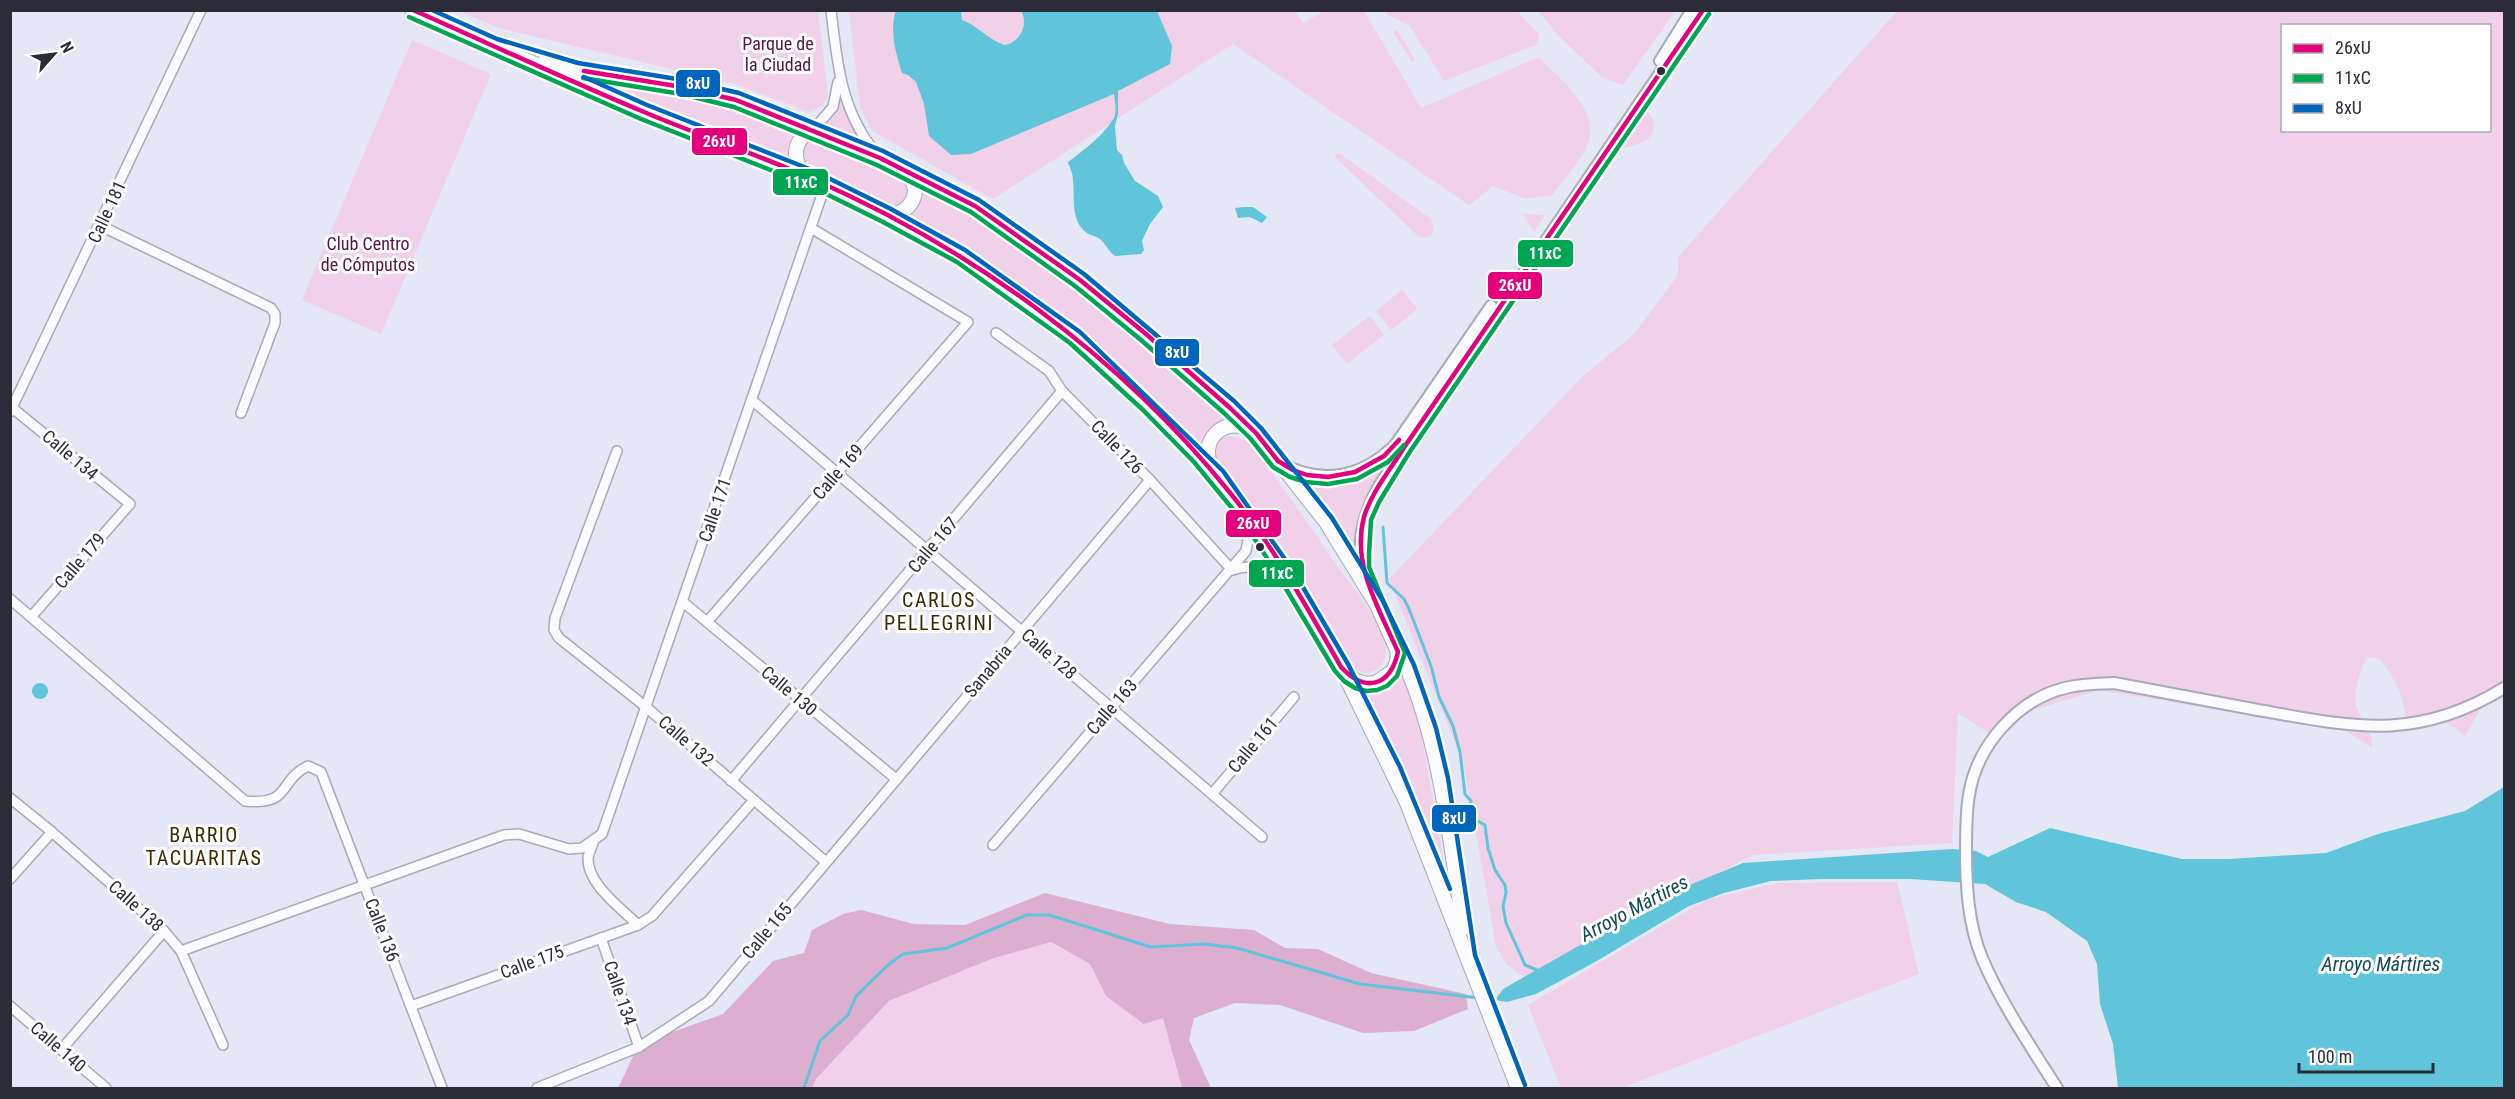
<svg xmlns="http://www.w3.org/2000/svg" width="2515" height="1099" viewBox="0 0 2515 1099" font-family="'Roboto Condensed',sans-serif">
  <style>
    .green { fill: #f1d0e9; fill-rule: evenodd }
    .forest { fill: #dcafd1 }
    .water { fill: #60c5da }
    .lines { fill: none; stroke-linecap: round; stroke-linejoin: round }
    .stream { stroke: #60c5da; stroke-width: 3 }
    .minor-casing { stroke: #a8aab6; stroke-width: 12 }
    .major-casing { stroke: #a8aab6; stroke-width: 14 }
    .highway-casing { stroke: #a8aab6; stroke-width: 16 }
    .minor { stroke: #fbfbfe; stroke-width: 9 }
    .major { stroke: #fbfbfe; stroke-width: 10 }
    .highway { stroke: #fbfbfe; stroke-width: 14 }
    .bus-1-casing { stroke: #fff; stroke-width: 9 }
    .bus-2-casing { stroke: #fff; stroke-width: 9 }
    .bus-3-casing { stroke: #fff; stroke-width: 9 }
    .bus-1 { stroke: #e5007d; stroke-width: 4.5 }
    .bus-2 { stroke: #00a651; stroke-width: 4.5 }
    .bus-3 { stroke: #0065bd; stroke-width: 4.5 }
    .bus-dot { fill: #2b2c37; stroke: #fff; stroke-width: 2 }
    .labels { text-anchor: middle; stroke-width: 6; stroke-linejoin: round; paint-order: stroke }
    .park-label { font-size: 18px; fill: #5b1142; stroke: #fff }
    .street-label { font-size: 18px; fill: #2b2c37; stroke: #fff }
    .neighbourhood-label { font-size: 20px; letter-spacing: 1.5px; fill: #3c2b02; stroke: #fff }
    .water-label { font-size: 20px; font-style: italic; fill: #104a54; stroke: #fff }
    .line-badge { stroke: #fff; stroke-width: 2 }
    .badge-label { font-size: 16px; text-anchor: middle; font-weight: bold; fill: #fff }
  </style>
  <rect width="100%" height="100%" fill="#e5e7f6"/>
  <g class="green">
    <path d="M1295,10L1303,23L1324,11H1364L1421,108L1539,57C1559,79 1603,111 1587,146C1580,163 1563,180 1552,195L1526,199L1493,186L1469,205L1233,44L993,199L872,131L860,106L849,11Z"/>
    <path d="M459,11H818L828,96L822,106L809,112L735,84L499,28Z"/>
    <path d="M1385,11H1517L1539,34L1538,44L1444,81L1409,25L1388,15Z"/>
    <path d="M1538,11H1537H1675L1623,85L1603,78L1560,37Z"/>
    <path d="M1897,11H2504V694L2485,701L2465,736L2440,718L2406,725C2406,699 2395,679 2380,659L2367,657C2361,669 2355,685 2355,699C2355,715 2373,725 2372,748L2346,731L2099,690L2034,710L1989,733L1958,713L1952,843L1753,855L1524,977L1506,964L1496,946L1464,765L1389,579L1581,378L1633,335L1678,275V257ZM2282,26H2490V130H2282Z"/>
    <path d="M1397,29L1415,60L1412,62L1393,32Z"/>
    <path d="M412,40L491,74L381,334L302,300Z"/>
    <path d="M570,75L734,104L806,132C792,139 783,151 793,166Z"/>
    <path d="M840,89L845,107L865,145L821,125C831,114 839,105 840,89Z"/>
    <path d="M1645,108C1647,111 1651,116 1653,120C1660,141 1631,148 1617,148Z"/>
    <path d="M817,138L899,174L907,189L906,200L901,207L886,211L805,170L802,149L808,140Z"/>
    <path d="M1603,148L1604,149L1362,505L1353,553L1306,482L1340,481L1372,468L1397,447Z"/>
    <path d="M1339,153L1431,219L1434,228L1431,236L1423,238L1418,236L1336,158L1335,154Z"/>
    <path d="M915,179L973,211L1078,283L1244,425L1228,423L1205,457L1076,335L899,216Z"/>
    <path d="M1523,214L1545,215L1534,232Z"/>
    <path d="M1402,290L1417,309L1391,330L1376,311Z"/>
    <path d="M1370,316L1384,335L1347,364L1332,345Z"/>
    <path d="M1228,436L1244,439L1251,446C1283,487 1313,530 1342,573C1357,593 1375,615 1384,638C1391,657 1380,678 1358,671C1353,669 1348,663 1344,659C1317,614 1290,567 1260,523C1247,506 1216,476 1213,456C1212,444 1219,439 1228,436Z"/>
    <path d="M1401,669L1420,727L1450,896L1399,768L1357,685C1379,686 1386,689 1401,669Z"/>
    <path d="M1897,882L1919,974L1622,1088H1561L1528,1005L1708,899L1779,883Z"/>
    <path d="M1051,942L1090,964L1106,996L1163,1018L1182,1088H812L816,1079L889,1001L991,959Z"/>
  </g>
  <path class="forest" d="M1045,893L1170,924L1254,930L1285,948L1318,949L1371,973L1466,994L1468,1009L1414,1031L1363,1033L1280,1005L1235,1003L1194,1018L1189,1040L1211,1088H1182L1163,1018L1144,1024L1106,996L1090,964L1051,942L991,959L889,1001L816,1079L812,1088H618L639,1044L723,1014L773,961L804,953L812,930L843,914L861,910L914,924L965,925Z"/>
  <g class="water">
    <path d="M896,11H961L962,20C978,26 989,40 1004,45C1020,43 1029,24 1021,11H1157L1172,46L1170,64L1118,91V114L1115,126L1117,150L1122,155L1124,163L1135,181L1158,196L1163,207L1150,224L1142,241L1144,250L1141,254L1115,256C1108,251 1106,244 1100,239C1096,236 1091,236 1087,233C1070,221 1075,198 1073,180C1073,174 1070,168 1068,162C1084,150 1103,136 1114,118C1117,111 1115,102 1114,94L971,154L951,155L929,136L924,104L916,82L908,75L902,73C896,54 889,30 896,11Z"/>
    <path d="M1243,207H1253L1267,217L1262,223L1250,217L1238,218L1235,208Z"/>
    <circle cx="40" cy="691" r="8"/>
    <path d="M2504,787V1088H2118L2113,1044L2100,1004L2097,964L2087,941L2046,912L2016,902L1985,884L1910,879H1821L1771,881L1724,893L1689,906L1595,962L1536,994L1507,1002L1495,1000L1503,989L1675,891L1743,863L1952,849L1976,851L1988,857L2050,828L2182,859H2229L2326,853L2378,834L2465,811Z"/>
  </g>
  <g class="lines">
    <g class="stream">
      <path d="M1383,527L1387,583L1404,599L1409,609L1431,666L1439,697L1453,726L1460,752L1465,794L1471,801L1469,816L1485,825L1488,848L1495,870L1505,885L1506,893L1503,906L1506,923L1525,965L1539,971"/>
      <path d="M804,1088L820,1041L848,1015L856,996L888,965L903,954L947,948L1027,915H1049L1151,947L1204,944L1237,948L1360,984L1479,998"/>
    </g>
    <g class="minor-casing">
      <g id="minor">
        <path d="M831,10C837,62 841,113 877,154"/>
        <path d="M813,130L833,107L838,82"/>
        <path d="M101,226L271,308L275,314V323L241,413"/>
        <path d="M996,333L1049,371L1062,391L1150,480L1232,570"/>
        <path d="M753,401L1262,837"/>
        <path d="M10,406L130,504L31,617"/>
        <path d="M10,412L201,10"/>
        <path d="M617,451L555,618L554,630L559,638L646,707L826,862"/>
        <path d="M1232,570C1251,564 1267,567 1284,575"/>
        <path d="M10,599L245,801C292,806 278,780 308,766L321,772L442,1088"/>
        <path d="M683,602L896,779"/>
        <path d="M707,622L968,322L811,228"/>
        <path d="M731,781L1062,391"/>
        <path d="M1212,794L1294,697"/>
        <path d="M10,798L52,832L164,931L181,951L223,1045"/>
        <path d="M594,840C592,846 589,852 588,858C587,884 621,908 638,925"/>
        <path d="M993,845L1246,551L1248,539L1242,514"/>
        <path d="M10,879L52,832"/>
        <path d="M601,938L639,1047"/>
        <path d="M181,951L504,835L519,834L569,849L582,848L602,834L825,186"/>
        <path d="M10,1006L106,1088"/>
        <path d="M411,1006L638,925L652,916L754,800"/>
        <path d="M61,1050L164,931"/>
        <path d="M537,1088L639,1047L709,1001L1150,480"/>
      </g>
    </g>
    <g class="major-casing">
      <g id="major">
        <path d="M1660,61L1692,10"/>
        <path d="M1282,464C1323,486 1364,477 1396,444L1491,306"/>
        <path d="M1367,581C1354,549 1363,515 1379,486L1703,10"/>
        <path d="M2057,1088C2031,1047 2001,1003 1982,958C1968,924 1966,886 1966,850C1966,832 1966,813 1969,795C1977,745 2018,698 2069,687C2084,684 2098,684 2114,683C2162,692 2210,701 2258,710C2354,727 2416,742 2504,688"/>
      </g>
    </g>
    <g class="highway-casing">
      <g id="highway">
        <path d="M412,10L644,112L809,177L886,215L961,256L1075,337L1185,441L1217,476L1267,545L1341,667L1407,803L1518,1088"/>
        <path d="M545,61L576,70L682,87L736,100L806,127L880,158L975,206L1080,280L1146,334L1256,433L1326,522L1377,605L1398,652L1397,662L1393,671L1376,683L1366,684L1356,681L1345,672"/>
        <path d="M807,176C790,162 793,138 813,130"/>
        <path d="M886,215C910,216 926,190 905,173"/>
        <path d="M1212,467C1198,442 1223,416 1249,429"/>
        <path d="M1399,650C1441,738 1448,833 1464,928"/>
      </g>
    </g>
    <use href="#minor" class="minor"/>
    <use href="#major" class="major"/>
    <use href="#highway" class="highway"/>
    <g class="bus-1-casing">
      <g id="bus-1">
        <path d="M413,10C490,44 567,80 644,112C698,135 754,153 808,177C970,247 1120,356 1231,494C1274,547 1307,608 1341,667C1365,693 1390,687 1398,652C1380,610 1351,565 1364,517C1371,493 1390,470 1403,449L1703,10"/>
        <path d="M584,71L682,87L736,100L880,158L975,206L1080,280L1146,334L1229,407L1256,433L1278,461L1293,470L1307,475L1328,477L1355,472L1384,456L1399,440"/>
      </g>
    </g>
    <g class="bus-2-casing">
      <g id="bus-2">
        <path d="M409,17L641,119L806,184L883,222L957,262L1070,343L1143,410L1194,462L1245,524L1276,572L1335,671L1344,681L1355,688L1366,691L1377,690L1387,686L1397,676L1405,653L1369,567V554L1371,520L1379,502L1409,453L1709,14"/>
        <path d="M583,78L681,94L734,107L877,165L971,212L1075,286L1141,340L1224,413L1250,438L1273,467L1290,477L1306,482L1328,484L1357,479L1388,462L1404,445"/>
      </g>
    </g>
    <g class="bus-3-casing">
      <g id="bus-3">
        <path d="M432,10L497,39L578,63L683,80L739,93L883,151L979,200L1084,274L1234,401L1261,428L1332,518L1383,601L1414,665L1436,728L1448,778L1475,955L1525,1085"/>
        <path d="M584,77L647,105L812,170L889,208L965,250L1080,332L1223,471L1294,572L1348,664L1400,767L1450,889"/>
      </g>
    </g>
    <use href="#bus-1" class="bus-1"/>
    <use href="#bus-2" class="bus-2"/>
    <use href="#bus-3" class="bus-3"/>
  </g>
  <g class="bus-dot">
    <circle cx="1661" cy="71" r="5"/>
    <circle cx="1260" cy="547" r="5"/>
  </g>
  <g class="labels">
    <g class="park-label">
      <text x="778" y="50">Parque de<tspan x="778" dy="21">la Ciudad</tspan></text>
      <text x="368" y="250">Club Centro<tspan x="368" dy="21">de Cómputos</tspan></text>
    </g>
    <g class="street-label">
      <text transform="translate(107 212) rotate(-65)" y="6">Calle 181</text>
      <text transform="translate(1117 447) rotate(46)" y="6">Calle 126</text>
      <text transform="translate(70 455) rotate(40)" y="6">Calle 134</text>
      <text transform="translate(838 472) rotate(-49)" y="6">Calle 169</text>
      <text transform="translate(715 510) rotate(-71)" y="6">Calle 171</text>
      <text transform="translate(933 545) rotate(-50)" y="6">Calle 167</text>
      <text transform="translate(80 561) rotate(-49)" y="6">Calle 179</text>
      <text transform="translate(1049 654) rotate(41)" y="6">Calle 128</text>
      <text transform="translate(988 671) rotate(-50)" y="6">Sanabria</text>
      <text transform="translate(789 691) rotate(40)" y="6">Calle 130</text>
      <text transform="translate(1112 707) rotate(-49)" y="6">Calle 163</text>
      <text transform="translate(686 741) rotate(41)" y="6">Calle 132</text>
      <text transform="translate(1253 745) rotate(-50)" y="6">Calle 161</text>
      <text transform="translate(136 906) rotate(42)" y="6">Calle 138</text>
      <text transform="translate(382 930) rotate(69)" y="6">Calle 136</text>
      <text transform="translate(767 931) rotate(-50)" y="6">Calle 165</text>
      <text transform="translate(532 962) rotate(-20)" y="6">Calle 175</text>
      <text transform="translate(620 993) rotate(71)" y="6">Calle 134</text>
      <text transform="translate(58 1047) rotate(41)" y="6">Calle 140</text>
    </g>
    <g class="neighbourhood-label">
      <text x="939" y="607">CARLOS<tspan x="939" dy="23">PELLEGRINI</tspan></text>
      <text x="204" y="842">BARRIO<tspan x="204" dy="23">TACUARITAS</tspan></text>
    </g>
    <g class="water-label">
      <text transform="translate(1634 908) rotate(-28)" y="7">Arroyo Mártires</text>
      <text x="2381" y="971">Arroyo Mártires</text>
    </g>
  </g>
  <g class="line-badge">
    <rect x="675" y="69" width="46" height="29" rx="6" fill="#0065bd"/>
    <rect x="691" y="127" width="57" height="29" rx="6" fill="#e5007d"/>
    <rect x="772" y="168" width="57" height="28" rx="6" fill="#00a651"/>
    <rect x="1517" y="239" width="57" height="29" rx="6" fill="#00a651"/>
    <rect x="1487" y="271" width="56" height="29" rx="6" fill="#e5007d"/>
    <rect x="1154" y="338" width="46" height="29" rx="6" fill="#0065bd"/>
    <rect x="1225" y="509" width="57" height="29" rx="6" fill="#e5007d"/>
    <rect x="1248" y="559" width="57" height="29" rx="6" fill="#00a651"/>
    <rect x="1431" y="804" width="46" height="29" rx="6" fill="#0065bd"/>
  </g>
  <g class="badge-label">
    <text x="698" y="89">8xU</text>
    <text x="719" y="147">26xU</text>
    <text x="801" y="188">11xC</text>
    <text x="1545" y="259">11xC</text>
    <text x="1515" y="291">26xU</text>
    <text x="1177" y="358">8xU</text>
    <text x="1253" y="529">26xU</text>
    <text x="1277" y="579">11xC</text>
    <text x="1454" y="824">8xU</text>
  </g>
  <rect width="2515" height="1099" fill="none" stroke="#2b2c37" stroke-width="24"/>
  <rect x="2281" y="24" width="210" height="108" fill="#ffffff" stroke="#aaabaf" stroke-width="1.5"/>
  <rect x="2293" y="44" width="30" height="9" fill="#e5007d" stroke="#aaabaf" stroke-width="1.5"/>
  <text x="2335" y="54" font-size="18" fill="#2b2c37">26xU</text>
  <rect x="2293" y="74" width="30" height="9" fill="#00a651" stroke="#aaabaf" stroke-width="1.5"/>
  <text x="2335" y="84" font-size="18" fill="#2b2c37">11xC</text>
  <rect x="2293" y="104" width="30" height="9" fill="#0065bd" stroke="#aaabaf" stroke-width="1.5"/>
  <text x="2335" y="114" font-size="18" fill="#2b2c37">8xU</text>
  <g transform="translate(54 54) rotate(62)" stroke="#ffffff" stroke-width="4.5" paint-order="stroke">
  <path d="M0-4.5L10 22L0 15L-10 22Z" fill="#2b2c37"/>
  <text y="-9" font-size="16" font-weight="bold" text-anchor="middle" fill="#2b2c37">N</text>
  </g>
  <path d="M2299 1063v9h134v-9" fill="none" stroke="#2b2c37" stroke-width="3"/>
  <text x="2308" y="1063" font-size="18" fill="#2b2c37" stroke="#ffffff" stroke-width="4.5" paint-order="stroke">100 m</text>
</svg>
